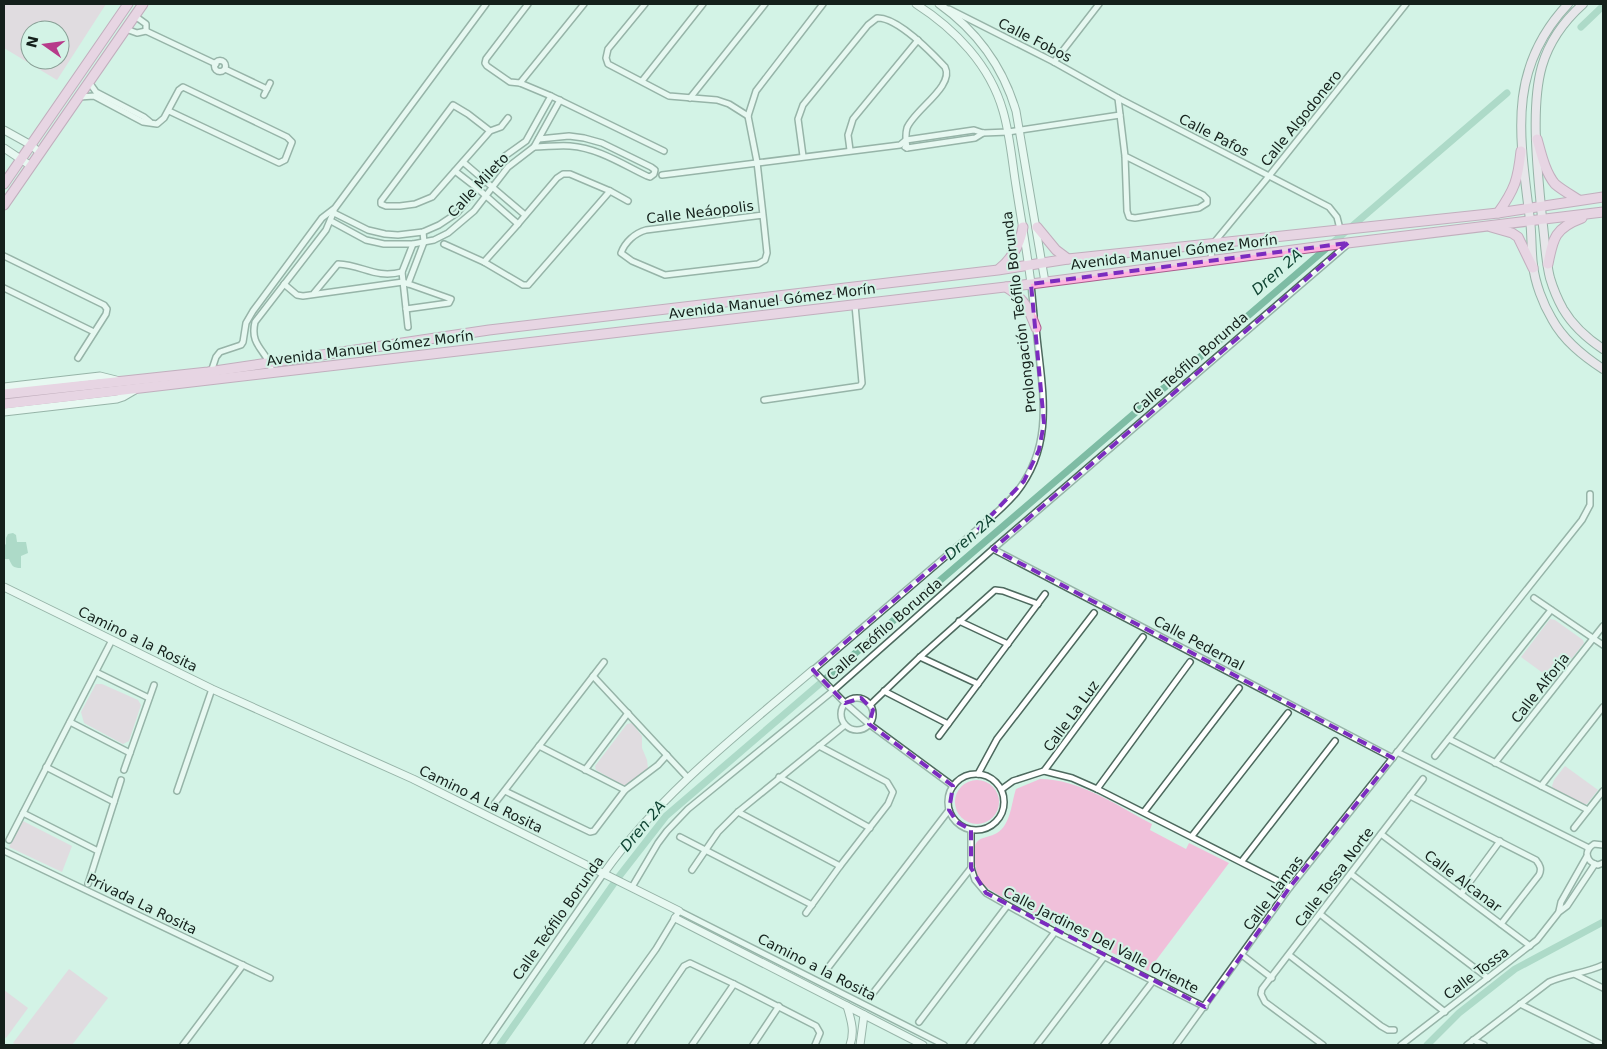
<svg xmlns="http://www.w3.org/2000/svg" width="1607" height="1049" viewBox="0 0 1607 1049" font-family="'DejaVu Sans',sans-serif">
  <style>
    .green { fill: #f0c0da; fill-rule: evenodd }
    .water { fill: #7ebca4 }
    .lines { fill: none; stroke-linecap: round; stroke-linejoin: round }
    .canal { stroke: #7ebca4; stroke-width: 7 }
    .minor-casing { stroke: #4d695e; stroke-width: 8 }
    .tertiary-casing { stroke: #4d695e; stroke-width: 9 }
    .secondary-casing { stroke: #4d695e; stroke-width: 10 }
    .primary-casing { stroke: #ab5d8d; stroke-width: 11 }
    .minor { stroke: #fff; stroke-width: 5 }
    .tertiary { stroke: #fff; stroke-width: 7 }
    .secondary { stroke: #fed8ef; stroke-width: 8 }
    .primary { stroke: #feb2df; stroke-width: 9 }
    .marked { fill: none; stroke: #7b2cbf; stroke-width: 4; stroke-dasharray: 10 6; stroke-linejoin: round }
    .labels { text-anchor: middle; stroke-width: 4; stroke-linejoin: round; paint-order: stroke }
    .street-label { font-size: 14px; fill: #14201b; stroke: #d3f3e6 }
    .water-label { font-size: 15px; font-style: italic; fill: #114534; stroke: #d3f3e6 }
  </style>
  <rect width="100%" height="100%" fill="#d3f3e6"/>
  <g class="green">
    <path d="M4,4H106L57,80L4,48ZM30,30H60V60H30Z"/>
    <path d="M1550,619L1555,620L1583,640L1584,643L1554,681L1521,657Z"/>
    <path d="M96,684H102L138,700L141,705L129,741L123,744L84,723L81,712Z"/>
    <path d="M632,723L642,736V748L647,760L648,768L627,785H622L596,770L595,766L627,724Z"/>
    <path d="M1565,766L1598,790L1587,804H1583L1554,789L1552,786L1554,780Z"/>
    <path d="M1040,779C1079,779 1118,806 1152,824L1150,830L1186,849L1189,843L1229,863L1148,971C1111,952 1073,933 1035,914C1023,907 986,891 979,880C976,875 973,853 975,846C978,836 989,838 997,833C1011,824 1011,804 1016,789Z"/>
    <circle cx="977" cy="802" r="22"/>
    <path d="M23,821L72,846L62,872L9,847Z"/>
    <path d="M69,969L108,998L72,1045H16L13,1043Z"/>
    <path d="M4,990L28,1008L6,1038L4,1037Z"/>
  </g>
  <path class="water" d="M13,533L16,535L17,542H26L28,553L21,556V568C13,568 12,566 9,559H4V546L6,544V538L8,534Z"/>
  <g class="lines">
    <g class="canal">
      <path d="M1581,27L1603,6"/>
      <path d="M500,1045L617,879L666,816L1507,93"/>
      <path d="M1427,1045L1459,1013L1515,969L1603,922"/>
    </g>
    <g class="minor-casing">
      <g id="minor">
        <path d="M528,4L486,59L485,63L487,66L510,82L520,83L551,96L664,151"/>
        <path d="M645,4L608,49L606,58L608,64L669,96L717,100L729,104L748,116"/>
        <path d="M949,9L1054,62L1118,98L1329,207L1337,217L1340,229"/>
        <path d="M126,29L137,33L146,31V24L135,16"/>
        <path d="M146,31L216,64"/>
        <circle cx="220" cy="66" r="5.5"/>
        <path d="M1054,62L1099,4"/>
        <path d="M225,69L267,89"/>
        <path d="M642,81L703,4"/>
        <path d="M89,82L96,92L144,117L150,122"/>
        <path d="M520,83L584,4"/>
        <path d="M264,95L270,83"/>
        <path d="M79,97L94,96L143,122L157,124L164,118L179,90L183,87L287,137L292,142L285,160L279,163L169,111"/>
        <path d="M690,98L765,4"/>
        <path d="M1118,98L1125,156L1127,211L1129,217L1135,218L1199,208L1207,203V199L1203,195L1125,156"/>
        <path d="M490,131L468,114L453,105L381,201V204L386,206H400L415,204L432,197L490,131L501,127L508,118"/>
        <path d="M534,147C546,147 558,145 570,146C598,148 622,164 647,176L650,177L654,174L655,170L651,167L602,143L584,138L569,136L539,139"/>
        <path d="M905,147L907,148L975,138L983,133"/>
        <path d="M850,150L848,135L853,119L918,40"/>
        <path d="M803,156L798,119L803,105L868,25L877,18C897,17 932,53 945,67C955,86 914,110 907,128C905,135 906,142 907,148"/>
        <path d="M463,162L525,215"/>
        <path d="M455,171L477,188L518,224"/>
        <path d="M662,175L900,145L906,140L974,130L983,133L1008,132L1120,115"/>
        <path d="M334,213L368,230L385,234L398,235L423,232L439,225L457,213L505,156L526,141L551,96"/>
        <path d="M763,215L646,230C635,233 625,242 621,253L632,261L665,275L758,264L765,260L767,253L763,215L757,162L748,116L756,91L823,4"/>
        <path d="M331,221L366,240L384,244H413L434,240L448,233L474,211L508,167L534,147L560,100"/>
        <path d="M444,244L484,262L523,285H528L610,191"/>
        <path d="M4,256L104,305L107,309L106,314L78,358"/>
        <path d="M1211,261L1212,245L1269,176L1406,4"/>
        <path d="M484,262L518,224L557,178L563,174H570L610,191L628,201"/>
        <path d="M284,284L297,295L303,296L403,282L451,299L449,303L406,309"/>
        <path d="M408,284L424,242L423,232"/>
        <path d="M1031,284L1034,316"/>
        <path d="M4,288L94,332"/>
        <path d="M314,293L338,264C363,265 375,279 402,272"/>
        <path d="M408,327L402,272L413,244"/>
        <path d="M211,372L216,357L220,352L241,345L243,342L246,323L253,311L322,218L335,208L486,4"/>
        <path d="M272,373C269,350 249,348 255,322L326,230L334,211"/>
        <path d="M764,400L860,386L862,383L855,305"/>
        <path d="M993,549L1393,758"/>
        <path d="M1534,598L1603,645"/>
        <path d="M959,621L1008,644"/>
        <path d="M920,657L978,684"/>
        <path d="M96,672L149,698"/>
        <path d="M593,676L688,778"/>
        <path d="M884,691L948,724"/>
        <circle cx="857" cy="714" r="16"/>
        <path d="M870,705L920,657L995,590L1003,591L1038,604"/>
        <path d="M70,722L130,753"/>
        <path d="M939,736L1045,594"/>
        <path d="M1449,739L1588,810"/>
        <path d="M539,746L625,790"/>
        <path d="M1397,752L1589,848"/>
        <path d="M1435,756L1551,610"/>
        <path d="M1495,763L1603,626"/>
        <path d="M46,767L114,802"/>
        <path d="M124,770L154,685"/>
        <path d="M585,770L628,713"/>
        <path d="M1044,771L1072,778L1097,789L1290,887"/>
        <circle cx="976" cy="802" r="28"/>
        <path d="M978,774L997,739L1094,613"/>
        <path d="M779,777L870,828"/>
        <path d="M953,786L869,724L845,703L813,670L980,527C993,516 1005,506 1016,493C1057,442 1041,386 1036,327"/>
        <path d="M1541,786L1603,707"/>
        <path d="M1002,789L1013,781L1044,771L1143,637"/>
        <path d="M1097,789L1190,662"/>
        <path d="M177,791L212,689"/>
        <path d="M505,791L590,832L594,831L625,790L658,765L667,755"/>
        <path d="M1410,796L1536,860C1540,865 1542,869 1539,875L1501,924"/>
        <path d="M495,803L604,662"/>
        <path d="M738,812L840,866"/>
        <path d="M1144,812L1239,688"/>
        <path d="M23,813L98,851"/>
        <path d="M1574,828L1603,791"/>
        <path d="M971,830V868L975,880L986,893L1055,932L1205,1007"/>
        <path d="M1381,834L1530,946"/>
        <path d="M1192,836L1288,713"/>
        <path d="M680,837L812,905"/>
        <path d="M9,840L112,640"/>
        <path d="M1603,845L1594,844C1583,851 1586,862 1598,865L1603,863"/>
        <path d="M4,851L270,978"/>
        <path d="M1242,861L1335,741"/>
        <path d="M692,870L718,832L738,812L845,725"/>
        <path d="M1351,874L1488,978"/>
        <path d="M88,884L121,780"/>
        <path d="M632,887L658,843L667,831L688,809L834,690L993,549L1348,244"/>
        <path d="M1461,894L1500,841"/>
        <path d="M1559,911L1561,902L1587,856"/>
        <path d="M806,913L840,866L888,804L893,792L887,782L819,746"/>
        <path d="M1320,914L1445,1012"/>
        <path d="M1242,955L1272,978"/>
        <path d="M1289,955L1381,1026L1388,1030H1394"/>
        <path d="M824,973L949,810"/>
        <path d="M1576,975L1603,988"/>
        <path d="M870,997L971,868"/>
        <path d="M1520,1004L1603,1045"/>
        <path d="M919,1022L1007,906"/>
        <path d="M1473,1040L1484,1045"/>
        <path d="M183,1045L243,965"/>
        <path d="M485,1045L604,873"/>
        <path d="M587,1045L656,949L679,911L944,1045"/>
        <path d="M630,1045L684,966L690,963L734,984L816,1026L820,1033L815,1045"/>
        <path d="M692,1045L734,984"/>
        <path d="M753,1045L779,1006"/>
        <path d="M969,1045L1055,932"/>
        <path d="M1037,1045L1104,957"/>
        <path d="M1104,1045L1153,981"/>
        <path d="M1176,1045L1290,887L1582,520L1590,505V494"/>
        <path d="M1323,1045L1265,1002L1261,994L1262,989L1423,779"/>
        <path d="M1401,1045L1537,940L1559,912L1567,906L1595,864"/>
        <path d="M1467,1045L1549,982C1567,974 1586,973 1603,965"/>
      </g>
    </g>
    <g class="tertiary-casing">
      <g id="tertiary">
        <path d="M916,4C955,29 990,65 1003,111C1010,135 1012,161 1016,186C1021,219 1027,251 1031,284"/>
        <path d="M939,4C977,31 1003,67 1016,111L1045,282"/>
        <path d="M4,130L31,145L40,153"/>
        <path d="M4,148L31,166"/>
        <path d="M4,387L100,376L116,380"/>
        <path d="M4,412L117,399L123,397L135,390"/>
        <path d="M4,587L212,689L413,779L679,911"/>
        <path d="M604,873C661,793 739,733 813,670"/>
        <path d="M675,918L923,1045"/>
        <path d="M847,1006C851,1020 855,1031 850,1045"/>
        <path d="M860,1045L864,1015"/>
      </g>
    </g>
    <g class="secondary-casing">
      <g id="secondary">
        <path d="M1568,4C1506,70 1520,137 1530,220C1532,235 1531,250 1533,265C1535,283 1543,304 1552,319C1564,341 1583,356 1603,369"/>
        <path d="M1583,4C1564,21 1549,42 1542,66C1530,108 1538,174 1542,218C1545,238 1545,258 1550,278C1553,288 1558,300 1563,309C1573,326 1588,339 1603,349"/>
      </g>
    </g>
    <g class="primary-casing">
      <g id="primary">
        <path d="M1537,139C1541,153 1545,172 1555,184C1562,190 1571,195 1579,200"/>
        <path d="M4,184L128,4"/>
        <path d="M4,205L143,4"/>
        <path d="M1498,213C1515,189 1518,179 1521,151"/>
        <path d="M1037,227L1056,250L1068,259"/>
        <path d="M1491,227L1512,233L1518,237L1533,268"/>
        <path d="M1548,264C1553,238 1555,228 1582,218"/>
        <path d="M999,269C1013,258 1020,245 1023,227"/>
        <path d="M1006,287C1024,298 1029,309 1036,328"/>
        <path d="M4,394L208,372L489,330L998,270L1068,259L1498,213L1603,197"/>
        <path d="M4,404L1031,284L1331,245L1603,212"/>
      </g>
    </g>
    <use href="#minor" class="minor"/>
    <use href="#tertiary" class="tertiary"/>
    <use href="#secondary" class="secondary"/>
    <use href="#primary" class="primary"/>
  </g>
  <path d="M0 0H1607V1049H0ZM1348,243L993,549L1393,758L1290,887L1205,1007L986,893L971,868V830L957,822L949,810L953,786L869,724L873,710L861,698L845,703L813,670L980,527L1024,481L1039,450L1044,423L1031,284Z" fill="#d3f3e6" fill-opacity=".55" fill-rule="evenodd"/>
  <path class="marked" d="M1348,243L993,549L1393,758L1290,887L1205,1007L986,893L971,868V830L957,822L949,810L953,786L869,724L873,710L861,698L845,703L813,670L980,527L1024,481L1039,450L1044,423L1031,284Z"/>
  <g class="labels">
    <g class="street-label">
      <text transform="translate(1035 40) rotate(27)" y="5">Calle Fobos</text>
      <text transform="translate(1301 118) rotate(-51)" y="5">Calle Algodonero</text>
      <text transform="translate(1214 135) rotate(27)" y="5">Calle Pafos</text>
      <text transform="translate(478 185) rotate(-47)" y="5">Calle Mileto</text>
      <text transform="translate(700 212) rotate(-7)" y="5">Calle Neáopolis</text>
      <text transform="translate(1174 252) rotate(-7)" y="5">Avenida Manuel Gómez Morín</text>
      <text transform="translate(772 301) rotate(-7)" y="5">Avenida Manuel Gómez Morín</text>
      <text transform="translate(1019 312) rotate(-97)" y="5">Prolongación Teófilo Borunda</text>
      <text transform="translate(370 348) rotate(-7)" y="5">Avenida Manuel Gómez Morín</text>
      <text transform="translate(1190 363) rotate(-41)" y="5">Calle Teófilo Borunda</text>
      <text transform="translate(884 629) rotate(-41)" y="5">Calle Teófilo Borunda</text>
      <text transform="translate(138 639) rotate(26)" y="5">Camino a la Rosita</text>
      <text transform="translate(1199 643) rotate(28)" y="5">Calle Pedernal</text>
      <text transform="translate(1540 688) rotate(-52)" y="5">Calle Alforja</text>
      <text transform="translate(1071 716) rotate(-54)" y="5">Calle La Luz</text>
      <text transform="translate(481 799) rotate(26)" y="5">Camino A La Rosita</text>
      <text transform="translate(1334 877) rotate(-53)" y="5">Calle Tossa Norte</text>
      <text transform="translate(1463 881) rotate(37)" y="5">Calle Alcanar</text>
      <text transform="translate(1273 893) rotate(-53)" y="5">Calle Llamas</text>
      <text transform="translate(142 904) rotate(26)" y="5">Privada La Rosita</text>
      <text transform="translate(558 918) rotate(-55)" y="5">Calle Teófilo Borunda</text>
      <text transform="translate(1101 940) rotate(27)" y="5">Calle Jardines Del Valle Oriente</text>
      <text transform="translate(817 967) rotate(27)" y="5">Camino a la Rosita</text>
      <text transform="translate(1476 973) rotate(-37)" y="5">Calle Tossa</text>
    </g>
    <g class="water-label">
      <text transform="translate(1277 272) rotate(-41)" y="5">Dren 2A</text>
      <text transform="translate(970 537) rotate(-41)" y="5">Dren 2A</text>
      <text transform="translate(643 826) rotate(-50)" y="5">Dren 2A</text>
    </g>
  </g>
  <rect width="1607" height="1049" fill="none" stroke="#14201b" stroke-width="10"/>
  <g transform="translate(45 45) rotate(284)"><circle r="24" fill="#d3f3e6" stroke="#879f95"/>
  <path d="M0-4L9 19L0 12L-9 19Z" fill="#b73b8a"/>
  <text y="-8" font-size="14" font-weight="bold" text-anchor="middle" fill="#14201b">N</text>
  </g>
</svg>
